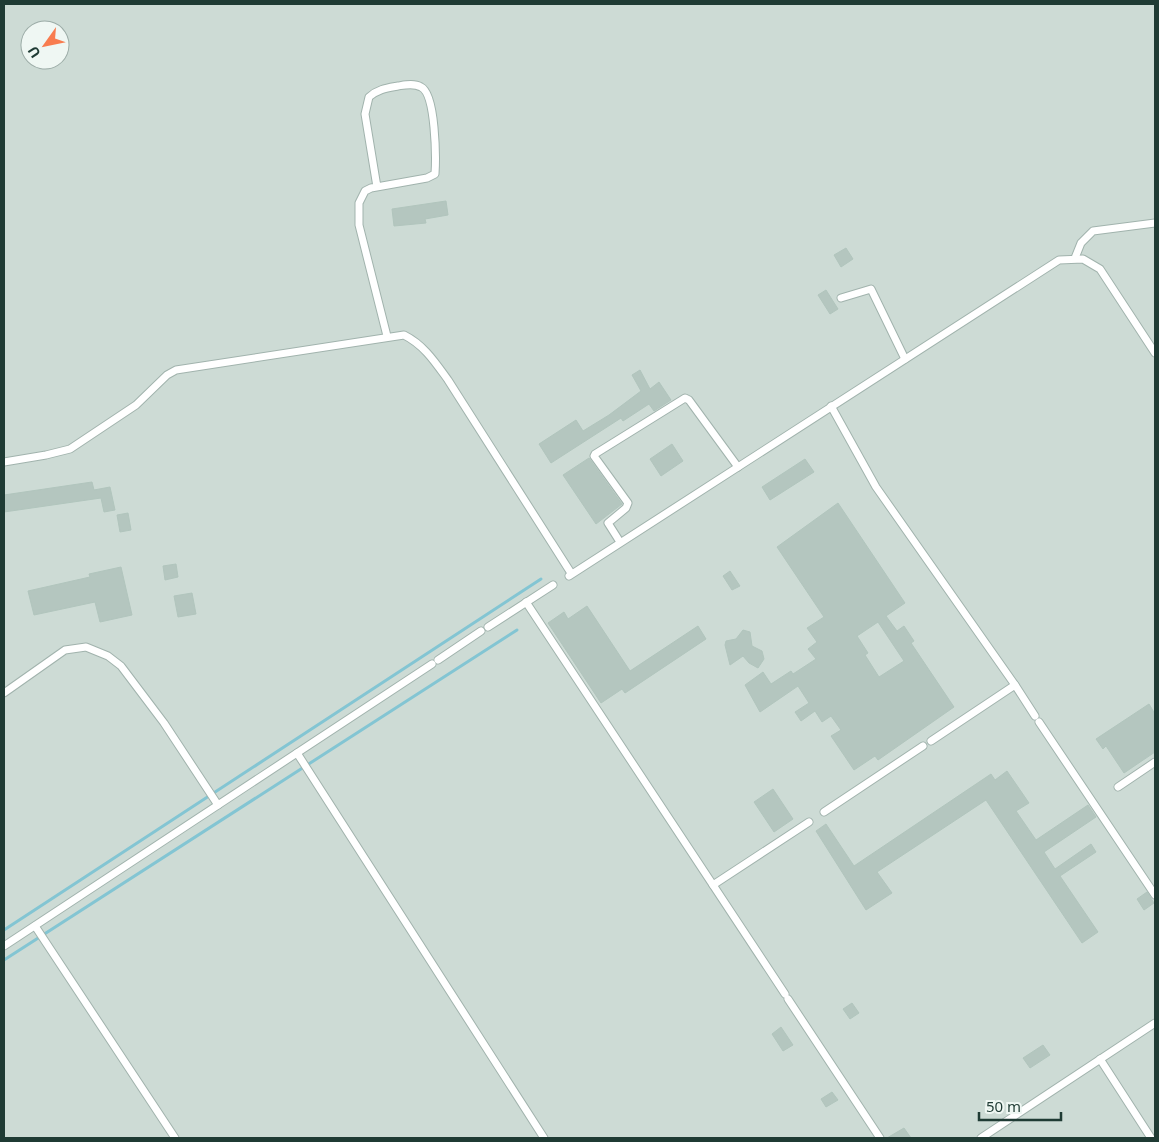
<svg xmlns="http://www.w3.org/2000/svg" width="1159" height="1142" viewBox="0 0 1159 1142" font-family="'Noto Sans',sans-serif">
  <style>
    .built { fill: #cddbd5; fill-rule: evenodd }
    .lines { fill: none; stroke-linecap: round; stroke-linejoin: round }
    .stream { stroke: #83c5d3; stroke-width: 3 }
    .building { fill: #b4c6bf; stroke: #b1c5bd; fill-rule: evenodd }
    .lane-casing { stroke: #a1b3ad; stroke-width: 9 }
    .lane { stroke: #fff; stroke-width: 7 }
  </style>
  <rect width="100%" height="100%" fill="#deebe6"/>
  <path class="built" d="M4,4H1155V1138H4ZM30,30H60V60H30Z"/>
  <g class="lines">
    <g class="stream">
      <path d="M4,930L541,579"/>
      <path d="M4,960L517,630"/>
    </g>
  </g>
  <g class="building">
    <path d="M446,201L448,215L425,219L426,223L394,226L392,209Z"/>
    <path d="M846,248L853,259L841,267L834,255Z"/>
    <path d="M826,290L838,309L830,314L818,295Z"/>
    <path d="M640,370L650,389L659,382L671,400L654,411L649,404L623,421L621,418L551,463L539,444L576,420L583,431L609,415L641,391L632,375Z"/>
    <path d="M672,444L683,461L661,476L650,459Z"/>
    <path d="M589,458L622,504L596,524L563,475Z"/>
    <path d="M805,459L814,472L770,500L762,487Z"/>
    <path d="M92,482L94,490L110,487L115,510L104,512L101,498L4,512V495Z"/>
    <path d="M838,503L905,603L886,616L897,631L904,626L914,641L911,643L954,707L878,760L875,756L854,770L831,736L841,730L831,716L822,722L815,711L801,721L795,712L809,703L798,686L760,712L745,685L763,672L771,684L791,671L793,674L816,659L808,649L817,642L807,628L824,617L777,547ZM878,622L904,661L879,677L865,655L868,653L857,636Z"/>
    <path d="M128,513L131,530L120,532L117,515Z"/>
    <path d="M176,564L178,577L165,580L163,566Z"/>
    <path d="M121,567L132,615L100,622L95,602L34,615L28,591L90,577L89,574Z"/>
    <path d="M730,571L740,586L732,590L723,576Z"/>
    <path d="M192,593L196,614L178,617L174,596Z"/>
    <path d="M587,606L630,671L698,626L706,639L625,693L622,689L601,703L548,623L564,612L568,619Z"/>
    <path d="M743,630L750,632L752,646L762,651L764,659L758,668L749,663L743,656L730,665L725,645L726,641L736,639Z"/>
    <path d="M1149,704L1155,714V752L1124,773L1106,746L1103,749L1096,739Z"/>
    <path d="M1007,771L1029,803L1016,811L1036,840L1088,805L1096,817L1044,852L1055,869L1091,844L1096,852L1060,876L1098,932L1082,943L986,800L877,872L892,893L866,910L816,831L826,824L854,866L991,774L995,780Z"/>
    <path d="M773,789L793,819L774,832L754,802Z"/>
    <path d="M1147,892L1154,903L1144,910L1137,899Z"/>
    <path d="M852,1003L859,1013L850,1019L843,1009Z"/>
    <path d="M781,1027L793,1045L783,1051L772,1034Z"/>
    <path d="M1043,1045L1050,1055L1030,1068L1023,1058Z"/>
    <path d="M832,1092L838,1100L826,1107L821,1099Z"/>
    <path d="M904,1128L911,1138H887Z"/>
  </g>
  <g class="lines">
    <g class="lane-casing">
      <g id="lane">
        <path d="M377,187L365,114L369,97C378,89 387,88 398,86C405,85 414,83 421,87C436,94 436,159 435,174L427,178L371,188L365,191L359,203V225L387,336"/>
        <path d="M1075,258L1081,243L1093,231L1155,223"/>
        <path d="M841,298L871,289L905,359"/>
        <path d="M831,406L876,487L1015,685"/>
        <path d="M4,462L46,455L70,449L136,405L167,375L176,370L404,335C424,345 435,362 448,380L571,573"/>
        <path d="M620,542L608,523L626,508L628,503L594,456L595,454L685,398L689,400L738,467"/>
        <path d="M569,576L1059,260L1083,259L1100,269L1155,353"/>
        <path d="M526,602L785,994"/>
        <path d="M488,627L553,585"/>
        <path d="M438,660L481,631"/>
        <path d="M4,693L65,650L86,647L108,656L121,666L164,723L218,805"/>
        <path d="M1039,722L1155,895"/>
        <path d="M931,741L1015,685L1035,716"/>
        <path d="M297,753L544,1138"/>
        <path d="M1118,787L1155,762"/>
        <path d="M824,812L923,746"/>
        <path d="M713,885L809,822"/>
        <path d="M35,926L175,1138"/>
        <path d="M4,946L432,664"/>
        <path d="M788,999L880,1138"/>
        <path d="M1100,1059L1151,1138"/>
        <path d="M981,1138L1155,1023"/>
      </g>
    </g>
    <use href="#lane" class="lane"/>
  </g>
  <rect width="1159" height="1142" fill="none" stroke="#1f3b34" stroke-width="10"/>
  <g transform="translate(45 45) rotate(237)"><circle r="24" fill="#eff7f3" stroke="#9caca7"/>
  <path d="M0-4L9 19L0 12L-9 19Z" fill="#f87c4f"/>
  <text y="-8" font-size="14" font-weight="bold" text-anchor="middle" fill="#1f3b34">U</text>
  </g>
  <path d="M979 1112v8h82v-8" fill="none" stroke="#1f3b34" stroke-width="2.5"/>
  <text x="986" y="1112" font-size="15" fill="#1f3b34" stroke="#eff7f3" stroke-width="4" paint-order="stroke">50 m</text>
</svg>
